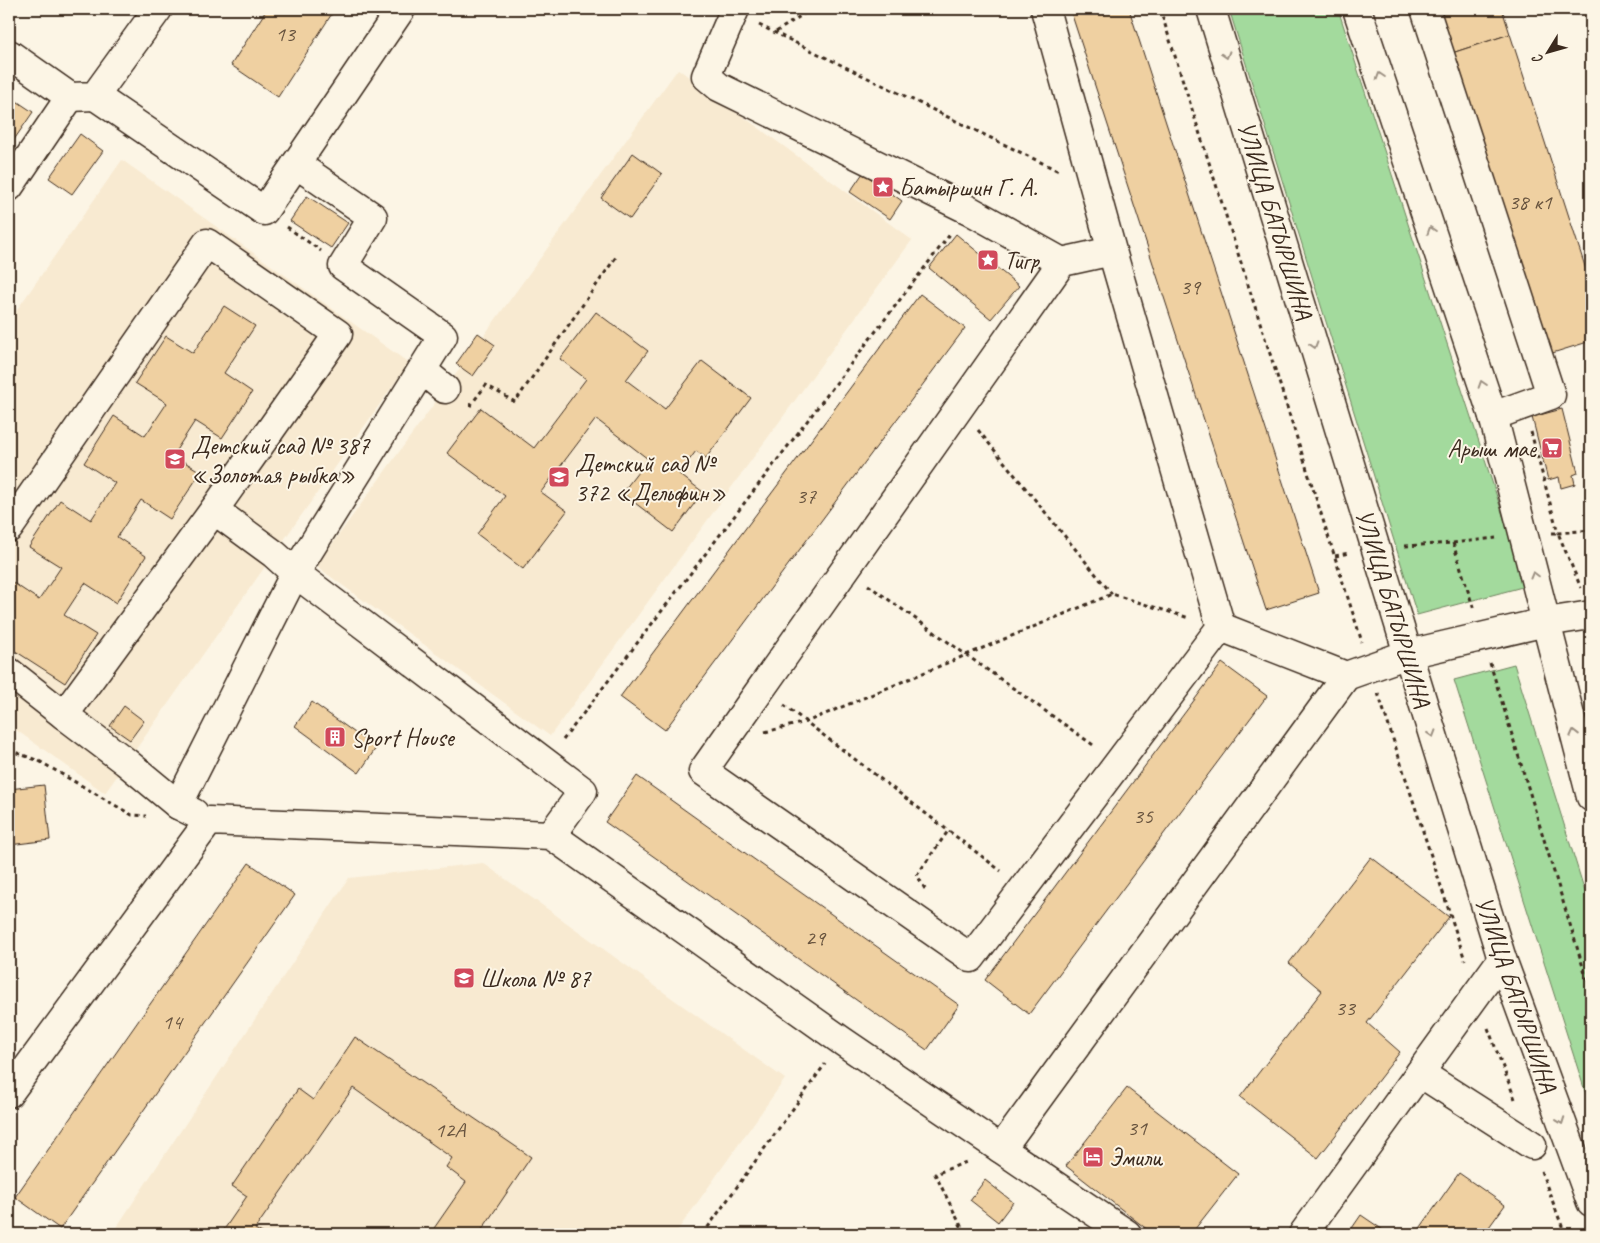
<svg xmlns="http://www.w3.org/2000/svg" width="1600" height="1243" viewBox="0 0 1600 1243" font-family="Caveat,sans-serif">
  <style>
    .built { fill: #f8ead1 }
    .green { fill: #a3da9d; stroke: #6f825e }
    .building { fill: #efd0a1; stroke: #3b2a1e }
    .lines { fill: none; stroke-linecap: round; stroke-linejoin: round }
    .minor-casing { stroke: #3b2a1e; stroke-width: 31 }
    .path { stroke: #3b2a1e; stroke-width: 3; stroke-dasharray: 4 4; stroke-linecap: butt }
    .minor { stroke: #fcf5e5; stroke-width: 28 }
    .oneway { stroke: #9c9082 }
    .labels { text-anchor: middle; stroke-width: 4; stroke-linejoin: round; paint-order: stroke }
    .number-label { font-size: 22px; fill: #68543f }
    .poi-label { font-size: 25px; fill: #3b2a1e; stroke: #fcf5e5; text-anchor: start }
    .street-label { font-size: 25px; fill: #3b2a1e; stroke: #fcf5e5 }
  </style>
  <rect width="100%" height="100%" fill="#fcf5e5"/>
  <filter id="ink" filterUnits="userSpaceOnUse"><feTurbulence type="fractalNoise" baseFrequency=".02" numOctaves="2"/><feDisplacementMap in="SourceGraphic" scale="10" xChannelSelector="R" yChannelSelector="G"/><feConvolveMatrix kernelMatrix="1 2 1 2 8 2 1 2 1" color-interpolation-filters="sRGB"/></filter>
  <g filter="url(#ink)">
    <g class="built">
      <path d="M678,69L912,240L550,736L316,566Z"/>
      <path d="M122,160L409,363L105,793L9,725V321Z"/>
      <path d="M483,863L785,1079L675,1234H112L349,878Z"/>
    </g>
    <g class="green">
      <path d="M1229,9H1338L1526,586L1417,615Z"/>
      <path d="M1514,664L1591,911V1110L1454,680Z"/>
    </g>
    <g class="building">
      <path d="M267,9H335L278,97L231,65Z"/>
      <path d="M1070,9H1129L1319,593L1266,610Z"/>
      <path d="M1434,9H1502L1510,34L1449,54Z"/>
      <path d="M1510,34L1591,285V341L1546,355L1449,54Z"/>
      <path d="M9,96L33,112L9,147Z"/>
      <path d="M80,134L103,151L72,194L49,178Z"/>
      <path d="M633,153L662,174L630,219L601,198Z"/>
      <path d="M863,173L902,201L890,219L850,192Z"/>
      <path d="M307,196L348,223L331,248L290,221Z"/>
      <path d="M956,234L1019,286L991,319L929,268Z"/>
      <path d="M920,294L965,328L665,730L620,697Z"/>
      <path d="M224,306L255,326L224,373L252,392L222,438L195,421L173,455L201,472L170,519L141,500L117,537L146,556L116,603L85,583L64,615L96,635L65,683L9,647V580L39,600L61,567L29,547L60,500L91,520L115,483L84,463L114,416L145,436L167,403L135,383L166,336L193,353Z"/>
      <path d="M596,312L648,351L626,380L665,409L702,361L751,398L706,458L696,451L679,474L703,492L673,532L622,493L648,459L596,419L541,492L567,511L523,569L477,534L505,496L447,453L481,408L534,448L586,379L560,359Z"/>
      <path d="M478,333L495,345L473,376L456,364Z"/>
      <path d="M1562,409L1578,473L1573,475L1575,484L1561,488L1559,477L1548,480L1532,417Z"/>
      <path d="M1222,663L1267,696L1029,1014L985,980Z"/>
      <path d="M312,702L376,748L359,773L295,726Z"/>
      <path d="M124,706L144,721L130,740L110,726Z"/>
      <path d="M637,776L959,1005L927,1050L605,822Z"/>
      <path d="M44,785L50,840L9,845V789Z"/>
      <path d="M1371,857L1449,917L1367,1023L1400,1052L1318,1158L1240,1097L1322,991L1289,963Z"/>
      <path d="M249,863L295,895L60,1229L15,1197Z"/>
      <path d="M355,1037L531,1157L479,1234H430L466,1182L446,1167L452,1158L353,1088L255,1229L264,1234H221L247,1196L232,1186L298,1089L313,1100Z"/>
      <path d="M1127,1088L1238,1174L1191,1234H1153L1066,1166Z"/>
      <path d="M1459,1173L1505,1205L1484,1234H1416Z"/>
      <path d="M985,1180L1013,1202L998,1222L970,1200Z"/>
      <path d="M1361,1215L1389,1234H1348Z"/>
    </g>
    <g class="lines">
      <g class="minor-casing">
        <g id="minor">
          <path d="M735,9L706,76L719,87L969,210L1062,262"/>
          <path d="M1045,9L1112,251L1221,627L971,958L703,771L1062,262L1112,251"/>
          <path d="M1211,9L1408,654L1502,959L1591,1202"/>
          <path d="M1357,9L1493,416L1591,797"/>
          <path d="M1425,9L1551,395L1493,416"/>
          <path d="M9,54L70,97L95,96L158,9"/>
          <path d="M95,96L264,211L401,9"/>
          <path d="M9,187L70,97"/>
          <path d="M422,370L445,389"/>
          <path d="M9,528L207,243L338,334L214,510"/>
          <path d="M1221,627L1346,676L1408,654L1546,622L1591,615"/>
          <path d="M9,672L64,715"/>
          <path d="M178,805L126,762L64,715L214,510L274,554L295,573L583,791L551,835"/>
          <path d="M194,813L178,805L295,573L443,336L343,266L373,217L296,164"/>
          <path d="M1420,1073L1532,1145"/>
          <path d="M9,1093L209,821L551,835L842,1041L1001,1149L1346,676"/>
          <path d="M1001,1149L1127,1234"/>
          <path d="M1303,1234L1502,959"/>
        </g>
      </g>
      <g class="path">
        <path d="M1160,9L1362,642"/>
        <path d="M759,25L1061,172"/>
        <path d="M776,32L811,9"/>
        <path d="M287,227L321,251"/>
        <path d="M470,406L486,385L515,402L616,257"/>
        <path d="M978,430L1112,594"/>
        <path d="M1531,432L1558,533L1591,530"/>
        <path d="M1552,533H1558L1581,588"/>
        <path d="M1453,543L1474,610"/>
        <path d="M1405,546L1453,543L1496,538"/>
        <path d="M1335,556L1349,553"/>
        <path d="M868,585L1096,747"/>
        <path d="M1490,663L1591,993"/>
        <path d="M1378,693L1465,960"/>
        <path d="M784,705L1001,871"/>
        <path d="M765,732L806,722L1112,594L1189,618"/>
        <path d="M563,740L951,233"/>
        <path d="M9,750L39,761L132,815L146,816"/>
        <path d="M925,889L917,875L948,831"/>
        <path d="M1488,1028L1515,1099"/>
        <path d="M1541,1171L1565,1234"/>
        <path d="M703,1234L825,1064"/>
        <path d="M965,1234L935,1174L969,1161"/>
      </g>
      <use href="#minor" class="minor"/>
    </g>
    <defs><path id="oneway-chevron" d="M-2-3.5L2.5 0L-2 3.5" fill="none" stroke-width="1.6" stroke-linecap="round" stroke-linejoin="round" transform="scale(1.25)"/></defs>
    <g class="oneway">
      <use href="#oneway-chevron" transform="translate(1226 55) rotate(73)"/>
      <use href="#oneway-chevron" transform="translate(1380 76) rotate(-108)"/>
      <use href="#oneway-chevron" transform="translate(1431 230) rotate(-108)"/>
      <use href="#oneway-chevron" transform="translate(1314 345) rotate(73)"/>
      <use href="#oneway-chevron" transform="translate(1482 384) rotate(-108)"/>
      <use href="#oneway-chevron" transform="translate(1534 575) rotate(-105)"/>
      <use href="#oneway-chevron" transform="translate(1574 733) rotate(-104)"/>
      <use href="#oneway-chevron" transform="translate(1432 734) rotate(73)"/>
      <use href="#oneway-chevron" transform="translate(1561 1121) rotate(70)"/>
    </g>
  </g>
  <defs>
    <g id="sight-square" transform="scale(1.125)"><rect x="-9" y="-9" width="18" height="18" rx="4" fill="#d1495b" stroke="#fcf5e5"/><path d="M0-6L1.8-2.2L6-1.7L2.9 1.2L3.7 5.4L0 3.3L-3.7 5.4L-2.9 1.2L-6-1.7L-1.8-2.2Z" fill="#fff"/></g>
    <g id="supermarket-square" transform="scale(1.125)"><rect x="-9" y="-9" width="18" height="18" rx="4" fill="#d1495b" stroke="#fcf5e5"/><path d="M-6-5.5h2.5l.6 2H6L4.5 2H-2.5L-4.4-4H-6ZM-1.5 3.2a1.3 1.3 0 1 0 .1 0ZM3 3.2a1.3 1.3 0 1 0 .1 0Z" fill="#fff"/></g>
    <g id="school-square" transform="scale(1.125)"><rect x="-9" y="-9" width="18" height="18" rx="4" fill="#d1495b" stroke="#fcf5e5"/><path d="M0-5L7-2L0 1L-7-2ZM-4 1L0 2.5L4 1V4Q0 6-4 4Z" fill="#fff"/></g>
    <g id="building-square" transform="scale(1.125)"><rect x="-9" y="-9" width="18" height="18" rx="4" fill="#d1495b" stroke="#fcf5e5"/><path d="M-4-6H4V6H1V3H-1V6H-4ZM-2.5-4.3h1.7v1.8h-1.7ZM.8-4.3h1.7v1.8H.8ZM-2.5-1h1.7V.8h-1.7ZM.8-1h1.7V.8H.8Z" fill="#fff"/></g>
    <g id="hotel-square" transform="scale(1.125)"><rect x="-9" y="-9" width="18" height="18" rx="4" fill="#d1495b" stroke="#fcf5e5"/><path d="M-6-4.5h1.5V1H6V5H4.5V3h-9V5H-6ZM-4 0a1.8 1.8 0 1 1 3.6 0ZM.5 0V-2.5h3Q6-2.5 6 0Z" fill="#fff"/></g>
  </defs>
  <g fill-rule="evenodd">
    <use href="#sight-square" x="883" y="187"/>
    <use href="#sight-square" x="988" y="260"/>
    <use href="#supermarket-square" x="1552" y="448"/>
    <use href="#school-square" x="175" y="459"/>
    <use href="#school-square" x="559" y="477"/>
    <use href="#building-square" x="335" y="737"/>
    <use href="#school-square" x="464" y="978"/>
    <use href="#hotel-square" x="1093" y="1157"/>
  </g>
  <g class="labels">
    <g class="number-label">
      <text x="285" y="41">13</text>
      <text x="1530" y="209">38 к1</text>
      <text x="1190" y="294">39</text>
      <text x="806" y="503">37</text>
      <text x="1143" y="823">35</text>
      <text x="815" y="945">29</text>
      <text x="1345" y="1015">33</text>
      <text x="172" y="1029">14</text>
      <text x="1137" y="1135">31</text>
      <text x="450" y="1137">12А</text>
    </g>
    <g class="poi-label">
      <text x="899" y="196">Батыршин Г. А.</text>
      <text x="1004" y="269">Тигр</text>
      <text x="191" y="454">Детский сад № 387<tspan x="191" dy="29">«Золотая рыбка»</tspan></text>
      <text x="1536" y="457" text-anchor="end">Арыш мае</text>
      <text x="575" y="472">Детский сад №<tspan x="575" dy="29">372 «Дельфин»</tspan></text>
      <text x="351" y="746">Sport House</text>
      <text x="480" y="987">Школа № 87</text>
      <text x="1109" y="1166">Эмили</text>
    </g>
    <g class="street-label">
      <text transform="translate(1276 220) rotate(73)" y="9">УЛИЦА БАТЫРШИНА</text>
      <text transform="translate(1394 608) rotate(73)" y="9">УЛИЦА БАТЫРШИНА</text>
      <text transform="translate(1517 994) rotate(71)" y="9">УЛИЦА БАТЫРШИНА</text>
    </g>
  </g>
  <rect width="1600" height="1243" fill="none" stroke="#fcf5e5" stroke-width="30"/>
  <rect x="15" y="15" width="1570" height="1213" fill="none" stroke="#3b2a1e" stroke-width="2" filter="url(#ink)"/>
  <g transform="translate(1548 52) rotate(233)" stroke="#fcf5e5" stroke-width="4" paint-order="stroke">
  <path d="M0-4L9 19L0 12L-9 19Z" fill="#3b2a1e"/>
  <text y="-8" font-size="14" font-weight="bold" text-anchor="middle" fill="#3b2a1e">С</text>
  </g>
</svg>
